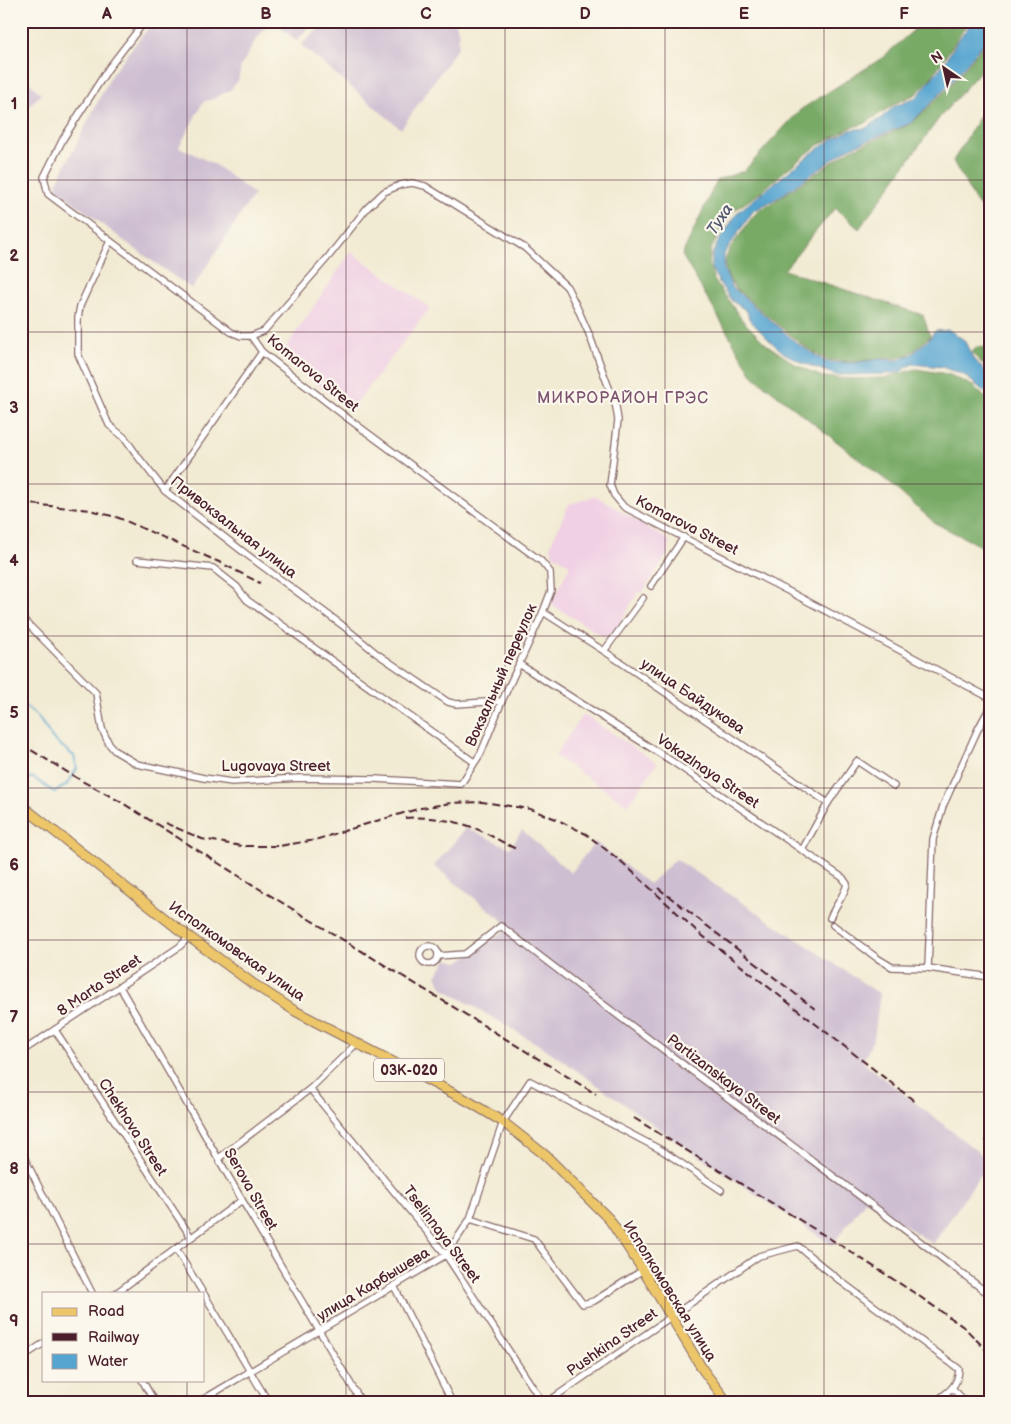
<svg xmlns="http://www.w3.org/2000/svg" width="1011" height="1424" viewBox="0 0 1011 1424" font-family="'Balsamiq Sans',sans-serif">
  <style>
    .built { fill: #f0d0e4 }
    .industrial { fill: #cebed1 }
    .forest { fill: #78aa66; stroke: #616448 }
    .water { fill: #56a5d0; stroke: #50627e }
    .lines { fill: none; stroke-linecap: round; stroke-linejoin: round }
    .stream { stroke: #56a5d0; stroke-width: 2 }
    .street-casing { stroke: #856666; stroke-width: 8 }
    .primary-casing { stroke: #856666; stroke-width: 11 }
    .street { stroke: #fff; stroke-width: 5.5 }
    .primary { stroke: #ecc669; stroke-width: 9 }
    .rail { stroke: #4a1f2b; stroke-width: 2; stroke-dasharray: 8 4; stroke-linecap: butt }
    .grid { fill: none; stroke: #4a1f2b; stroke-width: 1; stroke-opacity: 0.55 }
    .labels { text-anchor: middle; stroke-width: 4.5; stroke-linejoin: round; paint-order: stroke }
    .shield { fill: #fbf7ec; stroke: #7f6065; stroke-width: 1 }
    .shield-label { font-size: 14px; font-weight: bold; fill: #4a1f2b }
    .street-label { font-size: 15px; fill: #4a1f2b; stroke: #fbf7ec }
    .water-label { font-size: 16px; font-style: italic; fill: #4f556d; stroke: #fbf7ec }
    .neighbourhood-label { font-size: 16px; letter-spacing: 1px; fill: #7c536e; stroke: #fbf7ec }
    .neatline { fill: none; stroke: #4a1f2b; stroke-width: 2 }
    .grid-label { font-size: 16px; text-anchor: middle; font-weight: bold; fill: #4a1f2b }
  </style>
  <rect width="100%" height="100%" fill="#fbf7ec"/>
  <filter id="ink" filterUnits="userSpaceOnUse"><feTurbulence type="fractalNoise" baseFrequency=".02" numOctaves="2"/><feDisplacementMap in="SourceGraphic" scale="10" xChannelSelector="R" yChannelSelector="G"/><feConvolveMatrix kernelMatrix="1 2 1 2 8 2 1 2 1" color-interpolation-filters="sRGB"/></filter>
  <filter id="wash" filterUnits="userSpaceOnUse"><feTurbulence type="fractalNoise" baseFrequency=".0096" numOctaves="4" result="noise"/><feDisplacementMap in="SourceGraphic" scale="20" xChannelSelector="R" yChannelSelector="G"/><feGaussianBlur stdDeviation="1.12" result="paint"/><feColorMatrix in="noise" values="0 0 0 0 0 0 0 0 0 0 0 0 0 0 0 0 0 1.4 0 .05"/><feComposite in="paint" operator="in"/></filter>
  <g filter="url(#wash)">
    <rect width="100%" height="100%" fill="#f2ebd3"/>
    <g class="built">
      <path d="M351,252L430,308L351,410L279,357Z"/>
      <path d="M596,496L670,541L668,553L642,593L639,591L616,629L604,637L551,604L570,565L553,554L550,546L569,504Z"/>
      <path d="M583,714L657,763L628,805L555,756Z"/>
    </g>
    <g class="industrial">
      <path d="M154,21H271L257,38L241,66L238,81L230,90L215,98L203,102L179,147L214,164L254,194L192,289L127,243L58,190L56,184L113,72Z"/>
      <path d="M274,21H315L296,41Z"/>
      <path d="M331,21H453L456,23L459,35L458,47L401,129L301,45L322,26Z"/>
      <path d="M21,74L41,94L21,114Z"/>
      <path d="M466,828L510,848L522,830L571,873L595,842L649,884L676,859L880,994L874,1037L863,1062L990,1161L933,1244L866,1200L832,1245L687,1148L546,1049L444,989L436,976L447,959L458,962L511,927L434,866Z"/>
    </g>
    <g class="forest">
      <path d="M924,21H969L931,78L916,94L898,102L864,124L852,127L817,146L787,169L761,192L732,212L711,249L709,264L714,280L743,321L766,344L795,364L822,377L853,379L884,378L916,369L948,374L973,386L990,402V551L935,523L887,481L753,376L682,255L717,180L744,171L800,110L882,58Z"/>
      <path d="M990,37V60L940,117L859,229L835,208L784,270L923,315L930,336L915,350L907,355L897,358H886L852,362L826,360L802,345L737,290C716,266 726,253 742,232C752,218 753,213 769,205L850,150L911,124L949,87Z"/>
      <path d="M990,113V221L973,197L953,161L980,116Z"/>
      <path d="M976,347L990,348V372L972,353Z"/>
    </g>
    <path class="water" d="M973,21H990V35L948,86L911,123L849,148L779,197L753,211L724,254V270L732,287L798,344L826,362L853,363L880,359L898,360L912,354L928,340L935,331L949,330L964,340L973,358L990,377V396L964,375L942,367L912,364L900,372L887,374L836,375L803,363L784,353L768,339L749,319L747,311L732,301L720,284L712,270V255L718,242L738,212L812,153L831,140L850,130L866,128L880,119L895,106L916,98L945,62L957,41Z"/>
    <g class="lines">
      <path class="stream" d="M21,703L38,717L53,739L74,756L77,768C70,781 68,786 54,792L32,777L21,783"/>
    </g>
  </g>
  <g filter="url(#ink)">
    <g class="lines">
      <g class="street-casing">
        <g id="street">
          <path d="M110,241L80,306L78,318V354L109,425L125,438L139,458L165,491L246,554L342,625L376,653L448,702L456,704L502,701"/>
          <path d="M251,336L264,331L329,256L367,208L384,192L400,185L412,183L425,186L525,248L567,287L577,307L589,334L616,407L618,420L610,485L614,495L624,507L790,592L990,698"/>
          <path d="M165,491L262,352"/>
          <path d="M137,560L213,568L237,587L247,600L474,762"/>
          <path d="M651,586L684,537"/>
          <path d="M543,612L607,653L828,803"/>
          <path d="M21,617L96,693L102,729L109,744L115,751L137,764L204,778L232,782L300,778L375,779L461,784L481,753L502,701L543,612L551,591L550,572L541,561L346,417L262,352L251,336H241L231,332L48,194L44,177L63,139L108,69L145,21"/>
          <path d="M604,651L643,598"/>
          <path d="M519,664L670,760L843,878L847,884C844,896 835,906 830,918"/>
          <path d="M802,850L828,803L857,761L894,786"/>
          <path d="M833,925L877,958L892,967L928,968L990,977"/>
          <circle cx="429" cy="955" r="9"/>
          <path d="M438,956L465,954L501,926C662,1052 829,1170 990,1295"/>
          <path d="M928,968L933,839L943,806L978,729L990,707"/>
          <path d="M120,987L242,1200L362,1403"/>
          <path d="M55,1030L191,1237"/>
          <path d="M21,1052L179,947L189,937"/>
          <path d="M310,1089L446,1255L543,1403"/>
          <path d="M989,1140H990"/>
          <path d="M21,1151L92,1293"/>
          <path d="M219,1158L310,1089L357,1043"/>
          <path d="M470,1219L534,1239L583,1304L594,1301L643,1270"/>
          <path d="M176,1249L203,1293"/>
          <path d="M394,1286L450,1398"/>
          <path d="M116,1293L242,1200"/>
          <path d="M204,1294L269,1403"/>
          <path d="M21,1358L44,1343"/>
          <path d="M142,1380L155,1403"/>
          <path d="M952,1388L967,1403"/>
          <path d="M197,1403L446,1255L470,1219L503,1122L530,1081L663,1151L721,1190"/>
          <path d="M546,1403L759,1256L798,1246L839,1280L959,1369C958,1388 946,1393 933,1403"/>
        </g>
      </g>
      <g class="primary-casing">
        <path id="primary" d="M21,805L177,928L252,983L295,1011L468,1101L503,1122L545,1155L609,1219L643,1270L703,1370L728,1403"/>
      </g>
      <use href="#street" class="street"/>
      <use href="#primary" class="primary"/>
      <g class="rail">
        <path d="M21,503L90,510L119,518L219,562L260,583"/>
        <path d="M21,744L82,781L121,802L258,888L596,1094"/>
        <path d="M405,818C425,816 455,820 474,828C489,834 502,842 516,849"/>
        <path d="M165,823L202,839L241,846H279L315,840L373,822L421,808L451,803L482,802L530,809L556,819L586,834L623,863L699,933L917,1103"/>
        <path d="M658,888L815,1009"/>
        <path d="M634,1118L845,1248L916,1294L965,1328L990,1354"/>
      </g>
    </g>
  </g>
  <path class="grid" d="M187,21V1293M346,21V1403M505,21V1403M665,21V1403M824,21V1403M21,180H990M21,332H990M21,484H990M21,636H990M21,788H990M21,940H990M21,1092H990M21,1244H990M187,1380V1403"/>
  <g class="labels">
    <rect class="shield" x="374" y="1058.5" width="70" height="23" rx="4"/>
    <g class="shield-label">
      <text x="409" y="1075">03К-020</text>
    </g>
    <g class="street-label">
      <text transform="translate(313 373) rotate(39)" y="5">Komarova Street</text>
      <text transform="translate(687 525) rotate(27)" y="5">Komarova Street</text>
      <text transform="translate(234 527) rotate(38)" y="5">Привокзальная улица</text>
      <text transform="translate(501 675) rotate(-66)" y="5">Вокзальный переулок</text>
      <text transform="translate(693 696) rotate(34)" y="5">улица Байдукова</text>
      <text x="276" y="771">Lugovaya Street</text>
      <text transform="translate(708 771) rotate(34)" y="5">Vokazlnaya Street</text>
      <text transform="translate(237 951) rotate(35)" y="5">Исполкомовская улица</text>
      <text transform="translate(99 985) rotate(-34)" y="5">8 Marta Street</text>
      <text transform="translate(724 1079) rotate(37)" y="5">Partizanskaya Street</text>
      <text transform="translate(133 1127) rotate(57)" y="5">Chekhova Street</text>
      <text transform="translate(251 1189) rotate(60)" y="5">Serova Street</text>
      <text transform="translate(442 1234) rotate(53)" y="5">Tselinnaya Street</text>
      <text transform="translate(373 1284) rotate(-31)" y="5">улица Карбышева</text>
      <text transform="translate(670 1291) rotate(58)" y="5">Исполкомовская улица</text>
      <text transform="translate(612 1342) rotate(-35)" y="5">Pushkina Street</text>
    </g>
    <g class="water-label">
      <text transform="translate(719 219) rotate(-56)" y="6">Туха</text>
    </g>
    <g class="neighbourhood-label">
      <text x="623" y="403">МИКРОРАЙОН ГРЭС</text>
    </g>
  </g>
  <rect width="1011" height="1424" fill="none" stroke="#fbf7ec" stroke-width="55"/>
  <rect x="42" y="1292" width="162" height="90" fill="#fbf7ec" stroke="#b4a19f"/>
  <rect x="52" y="1308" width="25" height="8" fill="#ecc669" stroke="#b4a19f"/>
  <text x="88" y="1316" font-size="15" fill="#4a1f2b">Road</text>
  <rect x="52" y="1333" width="25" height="8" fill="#4a1f2b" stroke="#b4a19f"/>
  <text x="88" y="1342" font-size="15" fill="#4a1f2b">Railway</text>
  <rect x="52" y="1354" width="25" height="15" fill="#56a5d0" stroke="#b4a19f"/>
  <text x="88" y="1366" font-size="15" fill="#4a1f2b">Water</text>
  <g transform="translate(944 68) rotate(326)" stroke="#fbf7ec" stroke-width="4" paint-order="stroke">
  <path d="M0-4L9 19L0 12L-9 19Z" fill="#4a1f2b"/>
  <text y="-8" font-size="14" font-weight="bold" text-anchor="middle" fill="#4a1f2b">N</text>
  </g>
  <rect x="28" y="28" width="956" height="1368" class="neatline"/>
  <g class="grid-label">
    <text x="107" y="19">A</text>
    <text x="266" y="19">B</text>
    <text x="426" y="19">C</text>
    <text x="585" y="19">D</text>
    <text x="744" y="19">E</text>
    <text x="904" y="19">F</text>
    <text x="14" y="109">1</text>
    <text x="14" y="261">2</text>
    <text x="14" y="413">3</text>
    <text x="14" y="566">4</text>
    <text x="14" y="718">5</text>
    <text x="14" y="870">6</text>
    <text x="14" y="1022">7</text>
    <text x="14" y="1174">8</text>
    <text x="14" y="1326">9</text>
  </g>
</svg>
